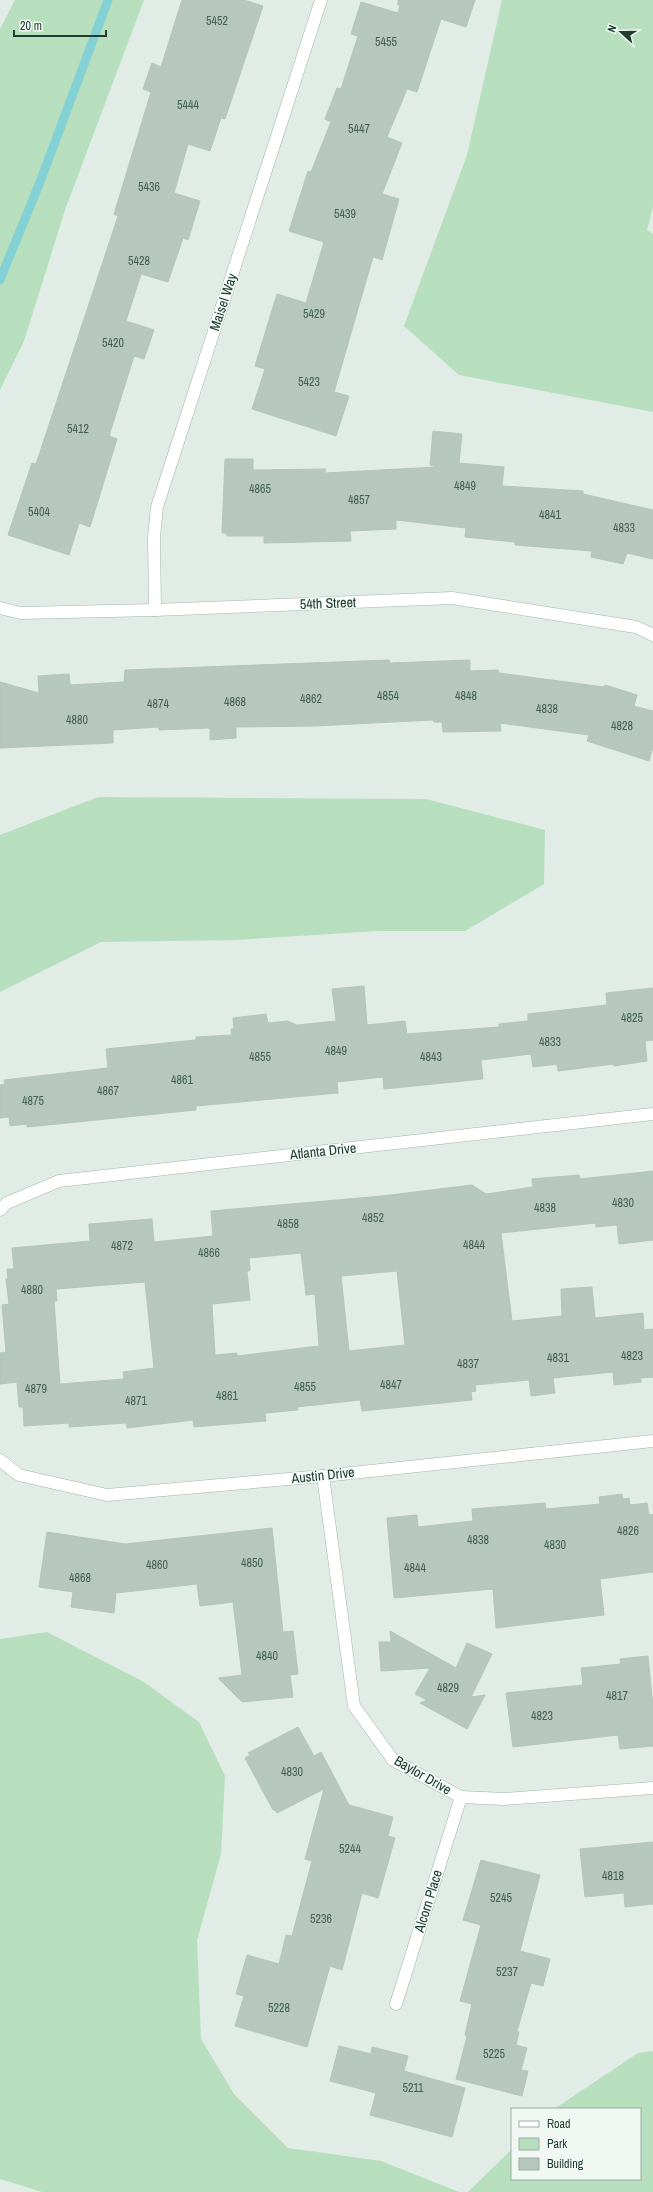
<svg xmlns="http://www.w3.org/2000/svg" width="653" height="2192" viewBox="0 0 653 2192" font-family="'Archivo Narrow',sans-serif">
  <style>
    .green { fill: #b7dfbe }
    .lines { fill: none; stroke-linecap: round; stroke-linejoin: round }
    .stream { stroke: #84d1d5; stroke-width: 9 }
    .building { fill: #b5c7be; stroke: #b2c6bc; fill-rule: evenodd }
    .street-casing { stroke: #a3b4ac; stroke-width: 13 }
    .secondary-casing { stroke: #9eb8ac; stroke-width: 13 }
    .street { stroke: #fff; stroke-width: 12 }
    .secondary { stroke: #fff; stroke-width: 12 }
    .labels { text-anchor: middle; stroke-width: 3; stroke-linejoin: round; paint-order: stroke }
    .number-label { font-size: 12px; fill: #456055 }
    .street-label { font-size: 14px; fill: #203d32; stroke: #f1f8f4 }
  </style>
  <rect width="100%" height="100%" fill="#e0ece5"/>
  <g class="green">
    <path d="M15,0H144L65,210L24,341L0,390V29Z"/>
    <path d="M502,0H653V207L647,230L653,234V412L459,375L404,326L467,155Z"/>
    <path d="M98,797L426,799L545,830L544,884L465,931H378L236,940L101,942L0,992V835Z"/>
    <path d="M47,1632L144,1682L199,1722L225,1776L221,1854L197,1940L201,2039L234,2094L288,2148L381,2161L459,2192H42L0,2179V1639Z"/>
    <path d="M653,2051V2192H468L512,2149V2179H640V2109H554L638,2053Z"/>
  </g>
  <g class="lines">
    <path class="stream" d="M0,280L40,182L108,0"/>
  </g>
  <g class="building">
    <path d="M182,0H244L263,6L225,119L221,118L210,151L188,144L174,193L200,201L188,240L183,238L168,282L141,274L126,321L154,330L144,359L134,356L109,436L117,439L90,527L79,523L69,555L8,535L32,463L36,464L118,216L114,214L151,92L143,89L152,63L161,67Z"/>
    <path d="M398,0H475L466,27L441,19L417,92L407,89L387,137L402,143L382,194L399,199L382,260L373,257L334,392L349,396L336,436L252,409L265,369L255,366L277,294L306,303L324,242L289,231L308,171L311,172L331,122L325,119L337,88L341,89L358,36L351,34L361,2L398,13L400,5H398Z"/>
    <path d="M433,431L462,434L459,463L504,467L502,486L583,491V494L653,510V559L627,553L623,564L591,557L592,551L515,545V542L465,537L466,528L396,520V529L350,531L351,541L264,543V536H227L226,533H222L225,459H253V470L326,469L324,473L437,467L430,465Z"/>
    <path d="M389,660L390,663L470,660V671L498,670L499,673L604,687L605,685L637,695L634,706L653,711V747L649,761L587,741L589,735L500,723L501,731L443,732L442,722H434L433,720L315,726L236,727V738L210,740V728L159,730V727L113,730V743L0,748V682L39,693L38,676L69,674L70,685L124,682L125,670Z"/>
    <path d="M364,986L367,1025L405,1021L407,1034L499,1027V1024L528,1021V1014L607,1005L606,993L653,988V1040L645,1041L647,1061L614,1066V1064L558,1071L557,1064L533,1067L531,1054L481,1060L483,1079L384,1089L383,1077L337,1082L338,1093L196,1106V1110L27,1127V1124L10,1126L9,1117L0,1118V1085L5,1084L4,1080L108,1068L106,1049L196,1040V1037L232,1035L231,1029H234L233,1018L266,1014L268,1023L287,1021L297,1025L336,1021L332,989Z"/>
    <path d="M653,1171V1240L619,1244L617,1225L596,1227V1223L501,1233L512,1321L562,1316L561,1289L592,1287L595,1318L643,1313L644,1330L653,1329V1377L641,1378V1382L614,1385L613,1372L553,1378L555,1393L531,1396L529,1380L475,1385L476,1391L471,1392L472,1400L362,1411L360,1400L297,1407L298,1410L265,1413L266,1421L194,1427L193,1420L127,1428L126,1423L69,1427V1423L24,1426L23,1407H19L17,1382L0,1384V1353L6,1352L2,1305L9,1304L6,1279H8L7,1269H14L12,1248L90,1241L89,1224L152,1219L154,1242L213,1236L211,1211L382,1196L472,1185L486,1194L533,1187L532,1179L579,1175L580,1179ZM301,1253L306,1295L315,1294L319,1346L237,1356V1353L215,1355L212,1304L250,1300L247,1272L250,1270L249,1258ZM397,1271L405,1345L349,1351L341,1276ZM145,1282L154,1368L123,1372L124,1379L60,1384L54,1301H57L56,1289Z"/>
    <path d="M622,1494L623,1499L629,1498L630,1505L647,1503L649,1515L653,1514V1572L600,1579L604,1615L496,1628L493,1589L394,1598L387,1518L417,1515L418,1527L473,1521L472,1509L545,1503L546,1509L600,1504L599,1497Z"/>
    <path d="M272,1528L283,1632L293,1631L298,1674L290,1675L293,1697L242,1702L218,1678L242,1675L233,1602L200,1606L197,1584L116,1593L114,1613L71,1607L73,1592L39,1587L47,1532L125,1544Z"/>
    <path d="M390,1631L456,1668L467,1643L492,1654L471,1697L485,1695L467,1729L420,1703L427,1700L415,1694L430,1668L381,1671L379,1642H391Z"/>
    <path d="M648,1656L653,1707V1746L620,1749L618,1735L513,1747L506,1693L583,1685L581,1668L621,1664L620,1659Z"/>
    <path d="M298,1727L314,1756L321,1752L349,1805L393,1817L388,1836L395,1838L378,1898L362,1893L342,1970L330,1966L307,2047L235,2026L244,1996L236,1994L247,1955L279,1964L286,1935L292,1936L312,1861L305,1859L324,1789L277,1813L275,1810H273L245,1758L250,1755L248,1753Z"/>
    <path d="M653,1842V1904L625,1907L624,1893L585,1897L580,1849Z"/>
    <path d="M481,1860L540,1875L520,1951L550,1959L543,1986L531,1983L517,2031L519,2032L516,2045L527,2048L521,2070L528,2071L522,2096L456,2079L467,2036L465,2035L472,2004L460,2001L481,1925L463,1920Z"/>
    <path d="M339,2046L371,2054L372,2047L408,2056L404,2071L465,2088L452,2137L370,2115L376,2093L330,2081Z"/>
  </g>
  <g class="lines">
    <g class="street-casing">
      <g id="street">
        <path d="M155,610L154,537L157,507L321,0"/>
        <path d="M0,1210L7,1203L59,1181L653,1114"/>
        <path d="M0,1460L19,1475L107,1495L323,1476L653,1441"/>
        <path d="M323,1476L354,1706L393,1760L461,1797L504,1799L653,1788"/>
        <path d="M396,2004L461,1797"/>
      </g>
    </g>
    <g class="secondary-casing">
      <path id="secondary" d="M0,608L21,613L155,610L452,598L636,627L653,635"/>
    </g>
    <use href="#street" class="street"/>
    <use href="#secondary" class="secondary"/>
  </g>
  <g class="labels">
    <g class="number-label">
      <text x="217" y="25">5452</text>
      <text x="386" y="46">5455</text>
      <text x="188" y="109">5444</text>
      <text x="359" y="133">5447</text>
      <text x="149" y="191">5436</text>
      <text x="345" y="218">5439</text>
      <text x="139" y="265">5428</text>
      <text x="314" y="318">5429</text>
      <text x="113" y="347">5420</text>
      <text x="309" y="386">5423</text>
      <text x="78" y="433">5412</text>
      <text x="465" y="490">4849</text>
      <text x="260" y="493">4865</text>
      <text x="359" y="504">4857</text>
      <text x="39" y="516">5404</text>
      <text x="550" y="519">4841</text>
      <text x="624" y="532">4833</text>
      <text x="388" y="700">4854</text>
      <text x="466" y="700">4848</text>
      <text x="311" y="703">4862</text>
      <text x="235" y="706">4868</text>
      <text x="158" y="708">4874</text>
      <text x="547" y="713">4838</text>
      <text x="77" y="724">4880</text>
      <text x="622" y="730">4828</text>
      <text x="632" y="1022">4825</text>
      <text x="550" y="1046">4833</text>
      <text x="336" y="1055">4849</text>
      <text x="260" y="1061">4855</text>
      <text x="431" y="1061">4843</text>
      <text x="182" y="1084">4861</text>
      <text x="108" y="1095">4867</text>
      <text x="33" y="1105">4875</text>
      <text x="623" y="1207">4830</text>
      <text x="545" y="1212">4838</text>
      <text x="373" y="1222">4852</text>
      <text x="288" y="1228">4858</text>
      <text x="474" y="1249">4844</text>
      <text x="122" y="1250">4872</text>
      <text x="209" y="1257">4866</text>
      <text x="32" y="1294">4880</text>
      <text x="632" y="1360">4823</text>
      <text x="558" y="1362">4831</text>
      <text x="468" y="1368">4837</text>
      <text x="391" y="1389">4847</text>
      <text x="305" y="1391">4855</text>
      <text x="36" y="1393">4879</text>
      <text x="227" y="1400">4861</text>
      <text x="136" y="1405">4871</text>
      <text x="628" y="1535">4826</text>
      <text x="478" y="1544">4838</text>
      <text x="555" y="1549">4830</text>
      <text x="252" y="1567">4850</text>
      <text x="157" y="1569">4860</text>
      <text x="415" y="1572">4844</text>
      <text x="80" y="1582">4868</text>
      <text x="267" y="1660">4840</text>
      <text x="448" y="1692">4829</text>
      <text x="617" y="1700">4817</text>
      <text x="542" y="1720">4823</text>
      <text x="292" y="1776">4830</text>
      <text x="350" y="1853">5244</text>
      <text x="613" y="1880">4818</text>
      <text x="501" y="1902">5245</text>
      <text x="321" y="1923">5236</text>
      <text x="507" y="1976">5237</text>
      <text x="279" y="2012">5228</text>
      <text x="494" y="2058">5225</text>
      <text x="413" y="2092">5211</text>
    </g>
    <g class="street-label">
      <text transform="translate(223 302) rotate(-72)" y="5">Maisel Way</text>
      <text transform="translate(328 603) rotate(-2)" y="5">54th Street</text>
      <text transform="translate(323 1151) rotate(-6)" y="5">Atlanta Drive</text>
      <text transform="translate(323 1475) rotate(-6)" y="5">Austin Drive</text>
      <text transform="translate(423 1775) rotate(30)" y="5">Baylor Drive</text>
      <text transform="translate(428 1901) rotate(-73)" y="5">Alcorn Place</text>
    </g>
  </g>
  <rect x="511" y="2108" width="130" height="72" fill="#f1f8f4" stroke="#9dada6"/>
  <rect x="519" y="2121" width="20" height="6" fill="#ffffff" stroke="#9dada6"/>
  <text x="547" y="2128" font-size="12" fill="#203d32">Road</text>
  <rect x="519" y="2138" width="20" height="12" fill="#b7dfbe" stroke="#9dada6"/>
  <text x="547" y="2148" font-size="12" fill="#203d32">Park</text>
  <rect x="519" y="2158" width="20" height="12" fill="#b5c7be" stroke="#9dada6"/>
  <text x="547" y="2168" font-size="12" fill="#203d32">Building</text>
  <g transform="translate(621 32) rotate(291)" stroke="#f1f8f4" stroke-width="3" paint-order="stroke">
  <path d="M0-3L7 15L0 10L-7 15Z" fill="#203d32"/>
  <text y="-6" font-size="11" font-weight="bold" text-anchor="middle" fill="#203d32">N</text>
  </g>
  <path d="M14 30v6h92v-6" fill="none" stroke="#203d32" stroke-width="2"/>
  <text x="20" y="30" font-size="12" fill="#203d32" stroke="#f1f8f4" stroke-width="3" paint-order="stroke">20 m</text>
</svg>
